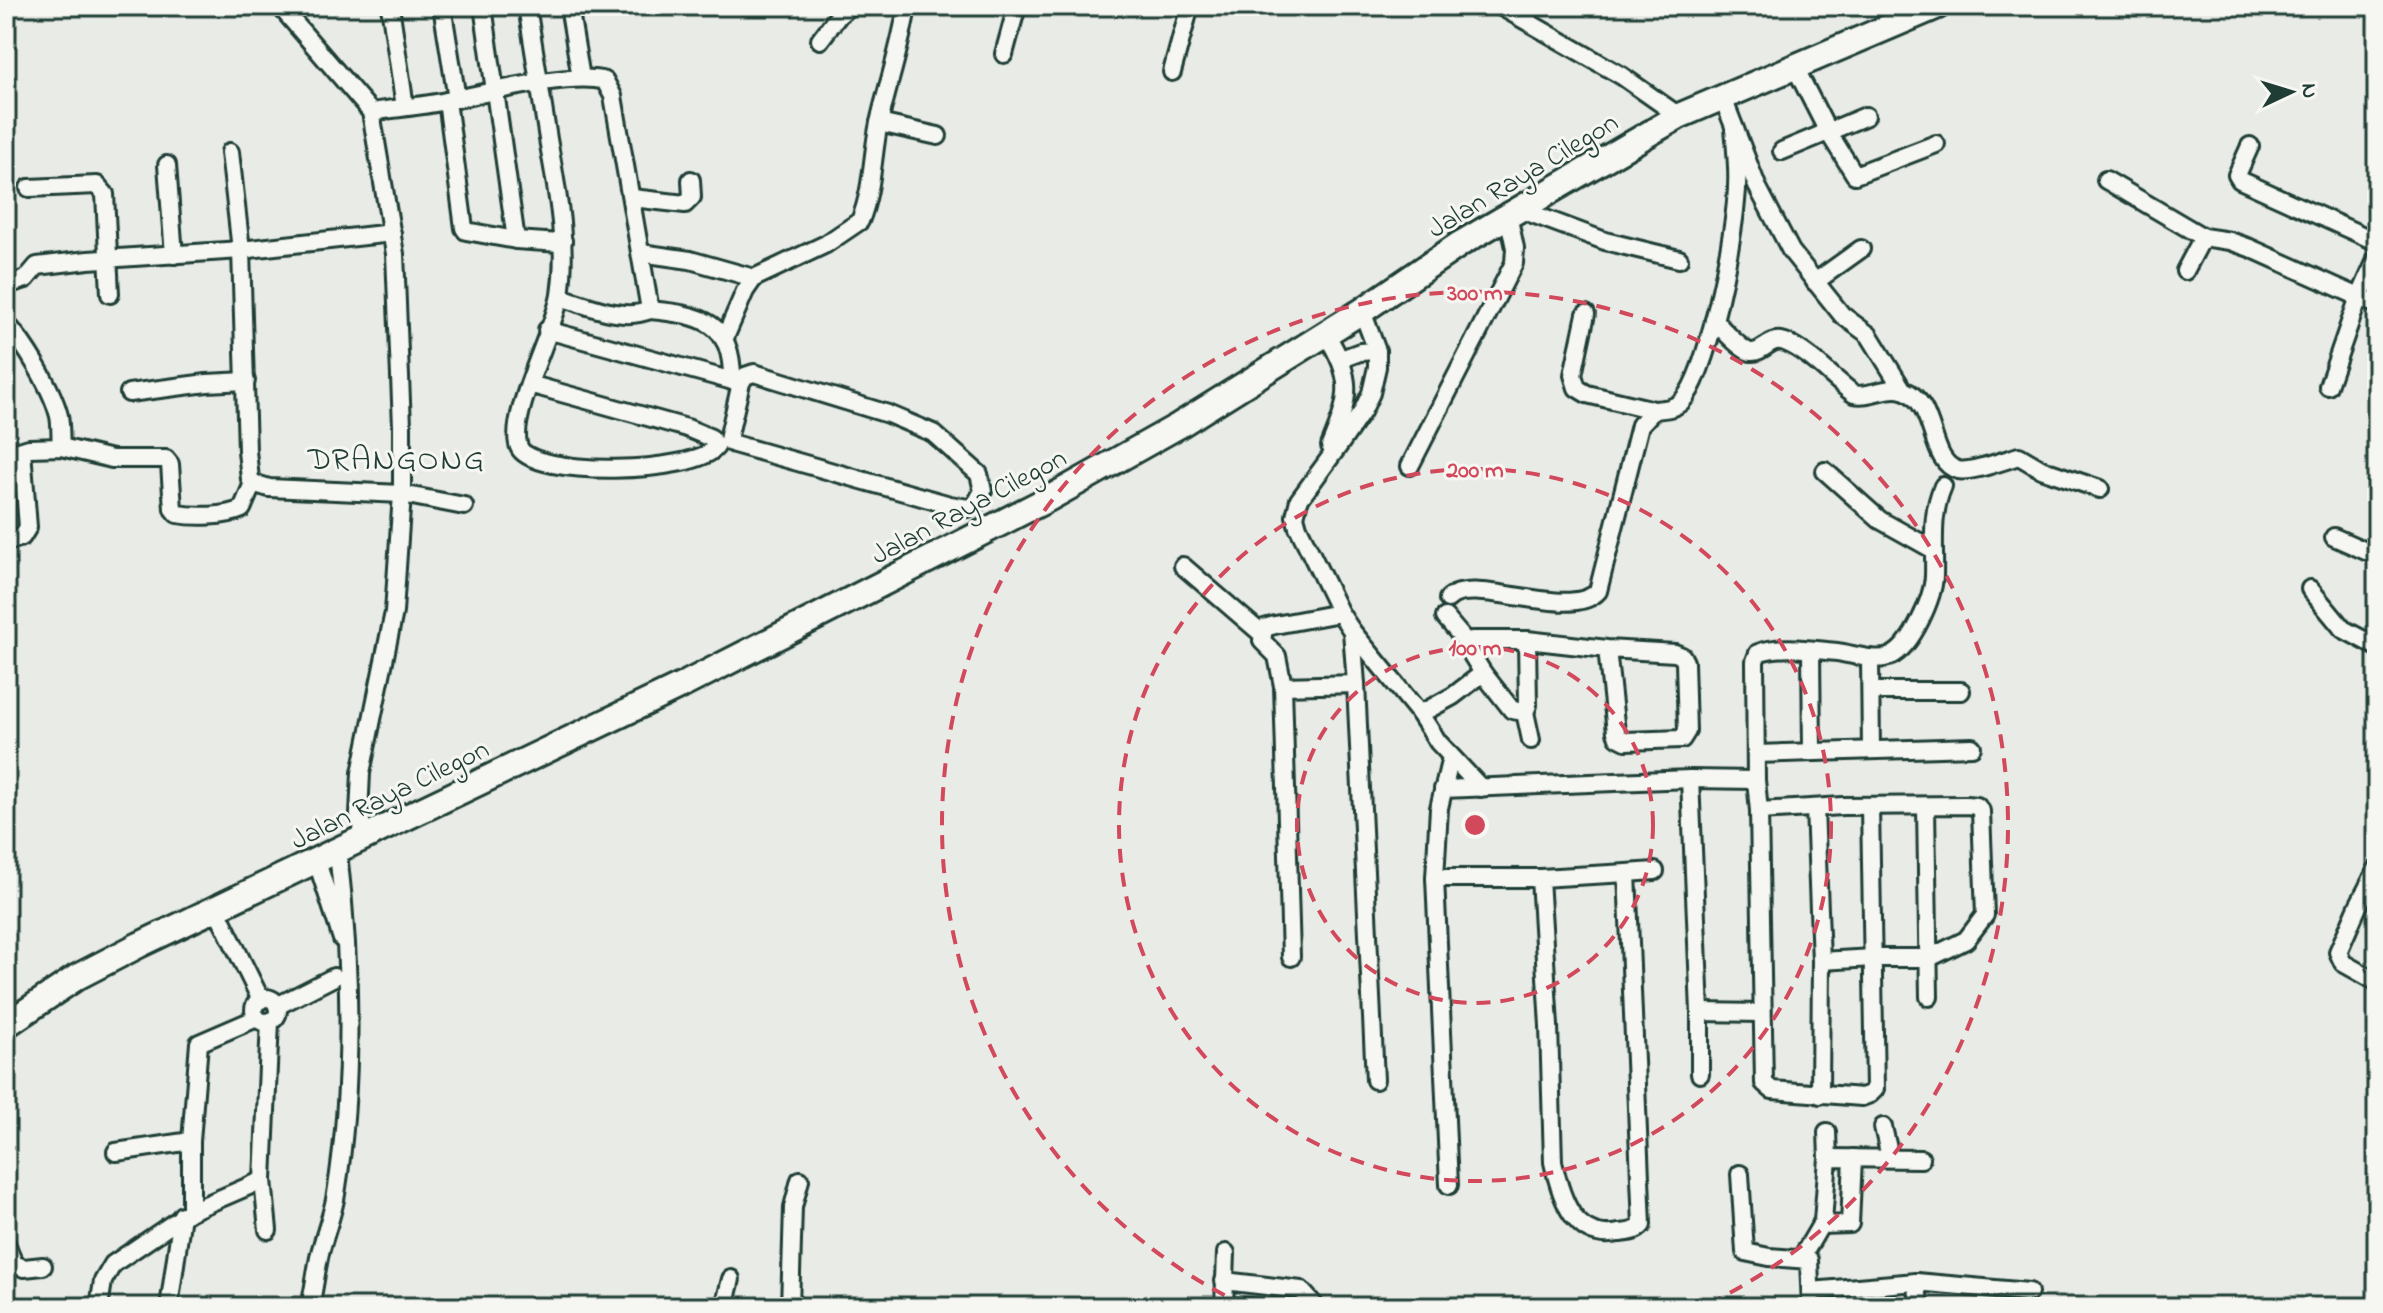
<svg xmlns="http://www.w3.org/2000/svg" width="2383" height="1313" viewBox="0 0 2383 1313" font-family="'Indie Flower',sans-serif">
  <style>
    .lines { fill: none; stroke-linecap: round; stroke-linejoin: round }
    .minor-casing { stroke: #1f3d34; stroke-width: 22 }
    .highway-casing { stroke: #1f3d34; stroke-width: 30 }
    .minor { stroke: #f6f6f2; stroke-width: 16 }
    .highway { stroke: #f6f6f2; stroke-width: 24 }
    .ring { fill: none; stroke: #d1495b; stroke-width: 4; stroke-dasharray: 14 10 }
    .labels { text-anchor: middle; stroke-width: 6; stroke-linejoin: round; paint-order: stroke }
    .street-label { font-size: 28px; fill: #1f3d34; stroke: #f6f6f2 }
    .quarter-label { font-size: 32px; letter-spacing: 2px; fill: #1f3d34; stroke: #f6f6f2 }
    .centre { fill: #d1495b; stroke: #f6f6f2; stroke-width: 4 }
    .ring-label { font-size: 24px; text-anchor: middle; font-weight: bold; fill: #d1495b; stroke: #f6f6f2; stroke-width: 6; stroke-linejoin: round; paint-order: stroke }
  </style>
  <rect width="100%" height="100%" fill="#e9ebe7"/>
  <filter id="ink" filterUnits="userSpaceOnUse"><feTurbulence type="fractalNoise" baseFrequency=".0125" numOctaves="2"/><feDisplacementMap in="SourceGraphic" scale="16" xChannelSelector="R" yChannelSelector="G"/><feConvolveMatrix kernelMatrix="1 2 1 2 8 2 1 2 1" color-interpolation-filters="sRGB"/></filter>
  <g filter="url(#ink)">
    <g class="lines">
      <g class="minor-casing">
        <g id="minor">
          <path d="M280,6L371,112L395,254L402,426V494L394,612L361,773L359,814L365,837"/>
          <path d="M390,6L405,107"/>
          <path d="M442,6L457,99"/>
          <path d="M483,6L516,240L560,243L563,241"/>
          <path d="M527,6C534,50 541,94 548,139C557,191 568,242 560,295C555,328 507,418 519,447C532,478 695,474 716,447L711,438L687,428L529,384"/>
          <path d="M569,6L581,78"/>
          <path d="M1500,6L1622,76L1679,116"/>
          <path d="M820,40L839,15L850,6"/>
          <path d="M1004,54L1017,6"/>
          <path d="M1795,67L1827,130L1855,175L1936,144"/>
          <path d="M1172,72L1190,6"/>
          <path d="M1723,98L1757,186L1791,251L1842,315L1869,335L1903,390"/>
          <path d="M447,101L464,228L466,231L516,240"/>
          <path d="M371,112C397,108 425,106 451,100C487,93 573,71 605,81L613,96L650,310C702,315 733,321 732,381"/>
          <path d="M879,123L938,136"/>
          <path d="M2250,146L2237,175L2240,180L2377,242"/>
          <path d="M1782,151L1866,116"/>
          <path d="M167,165L174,255"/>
          <path d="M2106,180L2203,237L2230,241L2250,248L2377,305"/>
          <path d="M29,188L97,185L105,194L110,294"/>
          <path d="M632,198L685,204L692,197L691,180"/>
          <path d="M1519,209L1605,241L1679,259"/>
          <path d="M641,253L690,260L754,278L826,244L860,221C873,190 872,155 879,123C888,83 901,46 907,6"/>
          <path d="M2185,271L2203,237"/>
          <path d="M1815,282L1861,249"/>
          <path d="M6,285L26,279L37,266L88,260L241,250L392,233"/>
          <path d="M560,297C588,305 622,322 650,310"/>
          <path d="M1362,311L1377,351V367L1371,393L1362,412L1340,444L1299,500L1295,516L1298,527L1340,613L1352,631L1420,714L1438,742L1481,788"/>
          <path d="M1586,314L1573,375L1577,388L1587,394L1654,410"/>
          <path d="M1714,320C1720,327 1743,352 1751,352C1764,353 1770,336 1785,342C1810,352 1832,378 1854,394C1870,398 1886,385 1903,390C1938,402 1928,463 1958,470C1971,473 2005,460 2019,456L2041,469L2100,489"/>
          <path d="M6,323C25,344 52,388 59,416C61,426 60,437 61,447"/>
          <path d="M547,330L740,383"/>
          <path d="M1325,332C1354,380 1351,395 1330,446"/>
          <path d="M724,340L745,291L754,278"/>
          <path d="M1341,359L1360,352L1377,351"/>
          <path d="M754,373L888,414L933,433L979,474L983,491L975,505L968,508L950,505L734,444L728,441L729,435L741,383L745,376Z"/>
          <path d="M2328,386L2356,305L2377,258"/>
          <path d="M129,393L207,383L246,381"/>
          <path d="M6,455L29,448L61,447L112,459H166L170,464L173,509L177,514C195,517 225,517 242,509L253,483L250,479L247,451L241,250L230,152"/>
          <path d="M1410,466L1514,263L1515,248L1508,215"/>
          <path d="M1825,471L1880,520L1932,549"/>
          <path d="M253,483L269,488L402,494L464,506"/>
          <path d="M2334,537L2377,556"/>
          <path d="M6,542L22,537L28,527L22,451"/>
          <path d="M1183,566L1262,634"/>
          <path d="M2310,589L2343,629L2377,647"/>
          <path d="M1448,599C1471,574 1571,622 1598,591L1640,425L1654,410C1665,409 1674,409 1682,401C1708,375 1733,240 1736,201C1739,176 1736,152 1734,127"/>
          <path d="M1445,617L1467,643"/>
          <path d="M1352,631L1356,684"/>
          <path d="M1811,651L1812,752"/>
          <path d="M1870,658L1871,750"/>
          <path d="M1483,673L1512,710L1525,712L1528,705L1527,640"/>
          <path d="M1283,686L1356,684L1375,1080"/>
          <path d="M1871,691H1961"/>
          <path d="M1525,712L1531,740"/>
          <path d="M1420,714L1453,696L1483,673L1467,647L1472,640H1527L1607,649L1675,653L1682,656L1685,662L1687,731L1682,739L1626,741L1618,737L1616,732L1607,649"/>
          <path d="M1756,754L1972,747"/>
          <path d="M1690,779L1700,1012V1074"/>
          <path d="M1756,780L1759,811L1764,1083L1772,1090L1862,1097L1870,1094L1875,1089L1870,806"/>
          <path d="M1443,789L1690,779L1756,780L1755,661L1758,653C1779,644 1814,650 1837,652C1853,654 1876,663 1891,656C1912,646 1933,598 1934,576C1935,545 1930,516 1943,486"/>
          <path d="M1926,807L1929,997"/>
          <path d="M1815,808L1821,961L1820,1095"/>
          <path d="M1759,811L1843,806L1966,805L1977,806L1981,811L1985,915L1966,940L1929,958H1873L1821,961"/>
          <path d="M317,862L342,939"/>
          <path d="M2377,869L2359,904L2338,952L2343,963L2377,982"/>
          <path d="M1627,873L1655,871"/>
          <path d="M1435,878H1540L1627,873L1642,1225C1636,1232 1628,1232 1619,1233C1574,1242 1561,1198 1553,1162L1549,1026L1540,878"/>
          <path d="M216,908L261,1000"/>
          <path d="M1291,957L1283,686L1277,656L1262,641L1264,628L1275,625L1340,613"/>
          <circle cx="266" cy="1010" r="12"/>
          <path d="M277,1006L334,977"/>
          <path d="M1700,1012L1762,1013"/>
          <path d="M1883,1127L1890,1157"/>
          <path d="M1827,1132L1828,1158"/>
          <path d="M116,1152L191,1141"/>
          <path d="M1740,1174L1745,1252L1769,1257L1809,1260L1811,1307"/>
          <path d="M263,1180L268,1230"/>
          <path d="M1449,1185L1435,878L1439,808L1451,757"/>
          <path d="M191,1211L263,1180L270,1021"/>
          <path d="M1821,1225L1850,1224L1853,1158"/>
          <path d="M6,1243L14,1264L24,1268L43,1266"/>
          <path d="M1802,1257L1823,1221L1828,1158L1921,1159"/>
          <path d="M1224,1281L1301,1290L1316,1307"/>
          <path d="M1916,1282L1920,1307"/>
          <path d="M1811,1291L1916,1282L2029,1292"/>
          <path d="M1224,1306L1250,1307"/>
          <path d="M99,1307L103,1281L113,1264L191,1211V1141L199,1043L257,1018"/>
          <path d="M169,1307L182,1215"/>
          <path d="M310,1307C314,1289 316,1271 320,1253C325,1233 333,1214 336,1194C354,1081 351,965 338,852"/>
          <path d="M724,1307L731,1279"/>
          <path d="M790,1307L793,1207L800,1180"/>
          <path d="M1224,1307L1226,1253"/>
        </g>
      </g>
      <g class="highway-casing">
        <path id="highway" d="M6,1025L77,977L139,945L685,684L1048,499L1178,426L1362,311L1460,244L1679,116L1938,6"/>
      </g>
      <use href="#minor" class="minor"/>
      <use href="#highway" class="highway"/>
    </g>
  </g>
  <g class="ring">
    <circle cx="1475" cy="825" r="178"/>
    <circle cx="1475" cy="825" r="356"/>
    <path d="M1246 1306A533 533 0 1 1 1704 1306"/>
  </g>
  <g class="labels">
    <g class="street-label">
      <text transform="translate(1522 174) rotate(-31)" y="10">Jalan Raya Cilegon</text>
      <text transform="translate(968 505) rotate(-28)" y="10">Jalan Raya Cilegon</text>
      <text transform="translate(389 793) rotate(-26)" y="10">Jalan Raya Cilegon</text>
    </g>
    <g class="quarter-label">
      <text x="397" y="469">DRANGONG</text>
    </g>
  </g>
  <circle cx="1475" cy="825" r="12" class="centre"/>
  <g class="ring-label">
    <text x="1475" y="300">300 m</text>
    <text x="1475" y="477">200 m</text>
    <text x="1475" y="655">100 m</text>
  </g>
  <rect width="2383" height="1313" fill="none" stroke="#f6f6f2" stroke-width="32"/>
  <rect x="16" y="16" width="2351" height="1281" fill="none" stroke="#1f3d34" stroke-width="3" filter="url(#ink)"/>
  <g transform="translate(2291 92) rotate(86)" stroke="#f6f6f2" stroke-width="6" paint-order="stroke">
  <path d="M0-6L14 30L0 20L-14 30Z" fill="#1f3d34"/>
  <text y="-12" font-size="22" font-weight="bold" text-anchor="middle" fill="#1f3d34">N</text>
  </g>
</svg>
